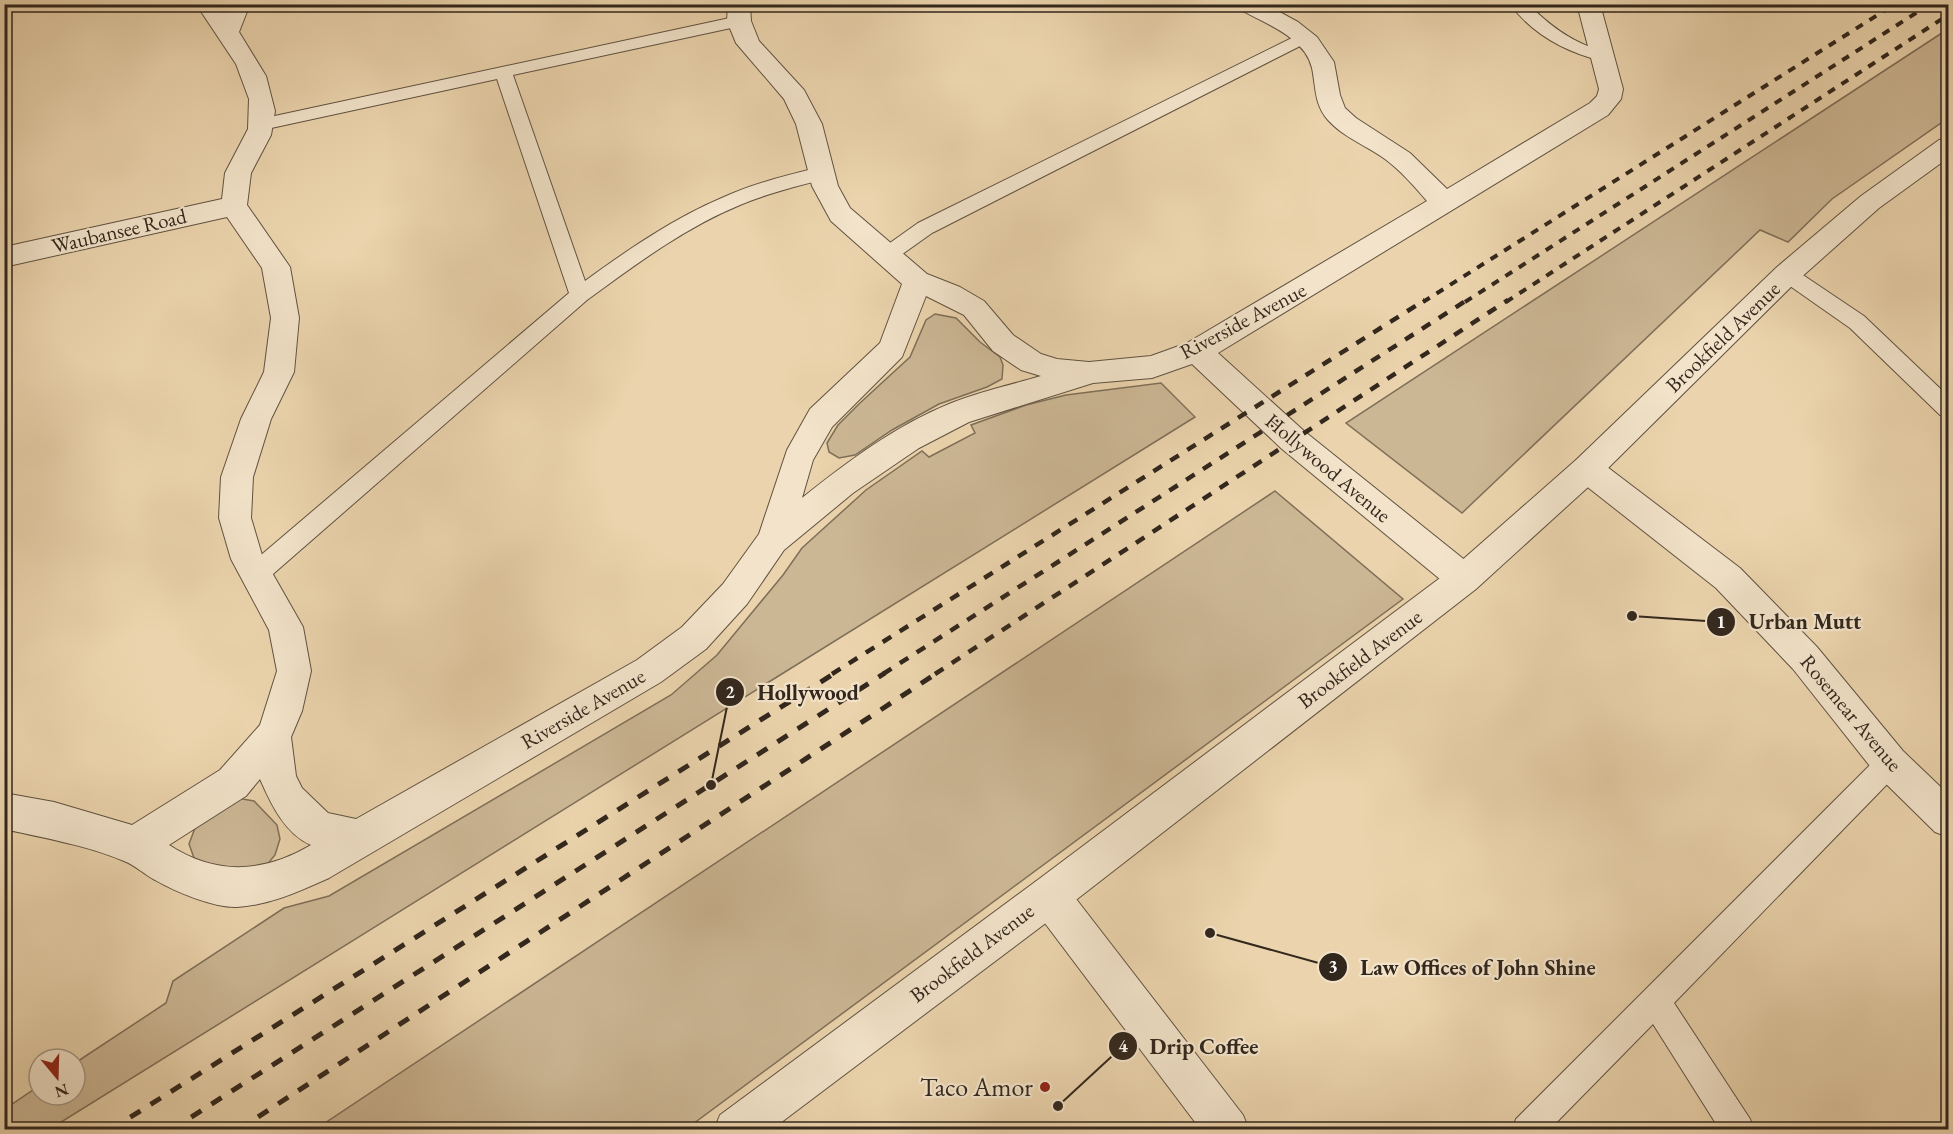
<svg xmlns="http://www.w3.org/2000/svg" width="1953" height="1134" viewBox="0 0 1953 1134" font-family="'EB Garamond',serif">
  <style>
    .green { fill: #ccb795; stroke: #7f6f59; stroke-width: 1.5 }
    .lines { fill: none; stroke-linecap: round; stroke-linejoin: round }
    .service-casing { stroke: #605241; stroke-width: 2 }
    .minor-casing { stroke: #605241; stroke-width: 2 }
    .tertiary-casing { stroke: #605241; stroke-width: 2 }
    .service { fill: #f2e3ca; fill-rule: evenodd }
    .minor { fill: #f2e3ca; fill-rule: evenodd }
    .tertiary { fill: #f2e3ca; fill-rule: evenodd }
    .rail-far2 { stroke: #32271d; stroke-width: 4; stroke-dasharray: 8 8; stroke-linecap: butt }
    .rail-far1 { stroke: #32271d; stroke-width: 4.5; stroke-dasharray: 10 10; stroke-linecap: butt }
    .rail { stroke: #32271d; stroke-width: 5; stroke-dasharray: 12 12; stroke-linecap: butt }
    .poi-dot { fill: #8f2418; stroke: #f2e3ca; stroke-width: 2 }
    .labels { text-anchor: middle; stroke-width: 4.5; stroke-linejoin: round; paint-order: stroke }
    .street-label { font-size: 21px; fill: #32271d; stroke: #f2e3ca }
    .near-poi-label { font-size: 26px; fill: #32271d; stroke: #f2e3ca; text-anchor: end }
    .leader { fill: none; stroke: #32271d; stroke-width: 2 }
    .callout-dot { fill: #32271d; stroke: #f2e3ca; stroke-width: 2 }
    .mark-label { font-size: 18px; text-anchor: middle; font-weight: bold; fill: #fff }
    .callout-label { font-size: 22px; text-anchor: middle; font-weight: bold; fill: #32271d; stroke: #f2e3ca; stroke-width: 4.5; stroke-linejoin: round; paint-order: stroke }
  </style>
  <rect width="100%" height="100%" fill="#ebd4ad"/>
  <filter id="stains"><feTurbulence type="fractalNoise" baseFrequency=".00333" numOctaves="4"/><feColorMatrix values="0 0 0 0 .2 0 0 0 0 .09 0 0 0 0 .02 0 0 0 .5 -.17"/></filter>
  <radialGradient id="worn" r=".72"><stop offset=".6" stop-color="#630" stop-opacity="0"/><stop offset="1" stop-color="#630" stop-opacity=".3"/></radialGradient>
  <g class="green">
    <path d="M1948,29V118L1832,199L1788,242L1760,230L1462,513L1346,423Z"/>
    <path d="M935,314L956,318L980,342L1000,357L1003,365L1002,379L987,387L939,404L892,430L855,455L839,458L829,452L827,443L838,425L860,403L910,357L926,320Z"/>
    <path d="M1161,383L1195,417L50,1129H5V1109L39,1086V1095H75V1063L166,1003L173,981L284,908L329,896L671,695L717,655L783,575L802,548L866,490L922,451L929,457L975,433L971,425L1026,405L1066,395Z"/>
    <path d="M1275,491L1403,599L686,1129H316Z"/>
    <path d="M231,797L254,801L277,825L280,839L275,855L266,866L223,870L194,858L189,844L195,828Z"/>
  </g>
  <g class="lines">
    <g class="service-casing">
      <g id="service">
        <path d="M1510,4H1528C1546,22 1566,38 1590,47C1597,49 1606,50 1611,56L1608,60L1602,61C1566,52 1533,35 1510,4Z"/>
        <path d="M739,16L745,17L747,21L745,25L513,75L585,281C629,249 674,218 724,197C755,183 788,175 821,167L828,168L830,173L828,178C798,186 768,193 740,205C684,228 635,265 587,300L265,581L256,584L247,581L244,574L247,567L569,293L497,79L262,130L256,128L253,124L256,120Z"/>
        <path d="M1304,32L1310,33L1313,37L1310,41L932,233L894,260L887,262L880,260L877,255L880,250L918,223Z"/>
        <path d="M1787,267L1794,269L1864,316L1948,396V418L1940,415L1850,328L1780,279L1777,274L1780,269Z"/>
        <path d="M1890,750L1899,754L1903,763L1899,772L1674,1003L1750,1119L1754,1130H1720L1653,1024L1549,1130H1512L1516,1119L1881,754Z"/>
      </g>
    </g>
    <g class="minor-casing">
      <g id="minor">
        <path d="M196,4H219L223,13L227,4H250L239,32L266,76L275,111L271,135L251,173L247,205L290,267L299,318L294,372L271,419L253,477L251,518L262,555L303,627L311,671L302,711L291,737L296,776L302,788L328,813L356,819L637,660L682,627L723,584L759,534L787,450L810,409L880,343L902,284L831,221L812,186L796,124L784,99L736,43L727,21L728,4H750L751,21L759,41L804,90L822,124L838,186L850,208L927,274L960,287L984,301L1013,335L1041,354L1057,359L1089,362L1151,356L1187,343L1427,201C1414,186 1401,171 1385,159C1367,146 1343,137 1328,120C1314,104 1316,87 1312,68C1305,37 1264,23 1239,9L1236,4H1265L1298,22L1317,37L1334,62L1340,95L1345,108L1356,118L1410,153L1447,189L1590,103L1597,96L1599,89L1577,4H1600L1623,89L1621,99L1608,115L1218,353L1304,431L1476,569L1481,579L1476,589L1464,593L1452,589L1282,449L1192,364L1152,378L1093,383L969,422L919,448L853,493L784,550L747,604L706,649L661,682L329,878C300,891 270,905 237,907C214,908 176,892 155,880C145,875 135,865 124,861C86,845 44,838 4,829V793L54,802L132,825L220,770L260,725L277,671L269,630L231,559L219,518L221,477L241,419L264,372L271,318L262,268L227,217L4,267V247L222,199L225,173L248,129L249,99L236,64ZM926,296L964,315L993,351L1021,370L1041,376C1010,385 978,392 949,404C895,426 847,462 802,498L813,460L832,427L902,357ZM260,779C271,804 285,834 311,845C263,873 217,876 169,845L246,796Z"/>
        <path d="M1587,456L1598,460L1740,568L1817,647L1903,751L1948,794V837L1935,832L1877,775L1793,669L1716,588L1576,478L1571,469L1576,460Z"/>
        <path d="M1049,877L1063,882L1243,1115L1249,1130H1201L1035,910L1030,896L1035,882Z"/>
      </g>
    </g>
    <g class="tertiary-casing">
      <path id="tertiary" d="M1948,138V158L1879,208L1797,281L1598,478L1476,589L1063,910L771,1130H714L720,1115L1035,882L1452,569L1576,460L1777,267L1861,196L1939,140Z"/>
    </g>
    <use href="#service" class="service"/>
    <use href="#minor" class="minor"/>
    <use href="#tertiary" class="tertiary"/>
    <g class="rail-far2">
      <path d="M1423,302L1895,4"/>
      <path d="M1465,302L1930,4"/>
      <path d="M1506,302L1948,15"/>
    </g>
    <g class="rail-far1">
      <path d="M832,674L1425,300"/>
      <path d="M883,674L1467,300"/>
      <path d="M935,674L1508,300"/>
    </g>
    <g class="rail">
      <path d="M110,1130L835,673"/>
      <path d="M171,1130L885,673"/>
      <path d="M238,1130L937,673"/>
    </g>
  </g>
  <circle class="poi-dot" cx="1045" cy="1087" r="6"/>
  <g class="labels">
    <g class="street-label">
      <text transform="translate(119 231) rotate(-13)" y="7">Waubansee Road</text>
      <text transform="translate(1243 321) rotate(-28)" y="7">Riverside Avenue</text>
      <text transform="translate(1723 337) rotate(-44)" y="7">Brookfield Avenue</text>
      <text transform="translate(1328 468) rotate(40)" y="7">Hollywood Avenue</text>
      <text transform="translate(1360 659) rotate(-37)" y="7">Brookfield Avenue</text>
      <text transform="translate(583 709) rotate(-30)" y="7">Riverside Avenue</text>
      <text transform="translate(1851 713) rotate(50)" y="7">Rosemear Avenue</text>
      <text transform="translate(972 953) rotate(-37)" y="7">Brookfield Avenue</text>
    </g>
    <g class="near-poi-label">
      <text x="1033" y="1096">Taco Amor</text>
    </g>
  </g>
  <path class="leader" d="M1632 616L1721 622M711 785L730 692M1210 933L1333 967M1058 1106L1123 1046"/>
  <g class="callout-dot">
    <circle cx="1632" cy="616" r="6"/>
    <circle cx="711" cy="785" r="6"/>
    <circle cx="1210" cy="933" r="6"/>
    <circle cx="1058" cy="1106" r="6"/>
    <circle cx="1721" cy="622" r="15"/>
    <circle cx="730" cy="692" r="15"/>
    <circle cx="1333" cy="967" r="15"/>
    <circle cx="1123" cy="1046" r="15"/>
  </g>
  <g class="mark-label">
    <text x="1721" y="628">1</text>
    <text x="730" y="698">2</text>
    <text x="1333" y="973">3</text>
    <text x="1123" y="1052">4</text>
  </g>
  <g class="callout-label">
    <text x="1805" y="629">Urban Mutt</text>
    <text x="808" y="700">Hollywood</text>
    <text x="1478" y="975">Law Offices of John Shine</text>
    <text x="1204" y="1054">Drip Coffee</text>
  </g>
  <rect width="1953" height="1134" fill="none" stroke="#ebd4ad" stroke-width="24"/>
  <rect x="6" y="6" width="1941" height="1122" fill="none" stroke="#32271d" stroke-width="3"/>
  <rect x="12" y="12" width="1929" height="1110" fill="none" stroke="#32271d" stroke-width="1.5"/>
  <g transform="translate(57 1077) rotate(161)"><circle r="28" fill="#f2e3ca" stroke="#a59885" stroke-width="1.5"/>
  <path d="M0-4.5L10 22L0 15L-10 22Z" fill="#8f2418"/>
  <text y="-9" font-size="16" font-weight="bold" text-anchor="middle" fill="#32271d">N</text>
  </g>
  <rect width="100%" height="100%" filter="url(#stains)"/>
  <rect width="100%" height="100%" fill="url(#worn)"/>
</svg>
